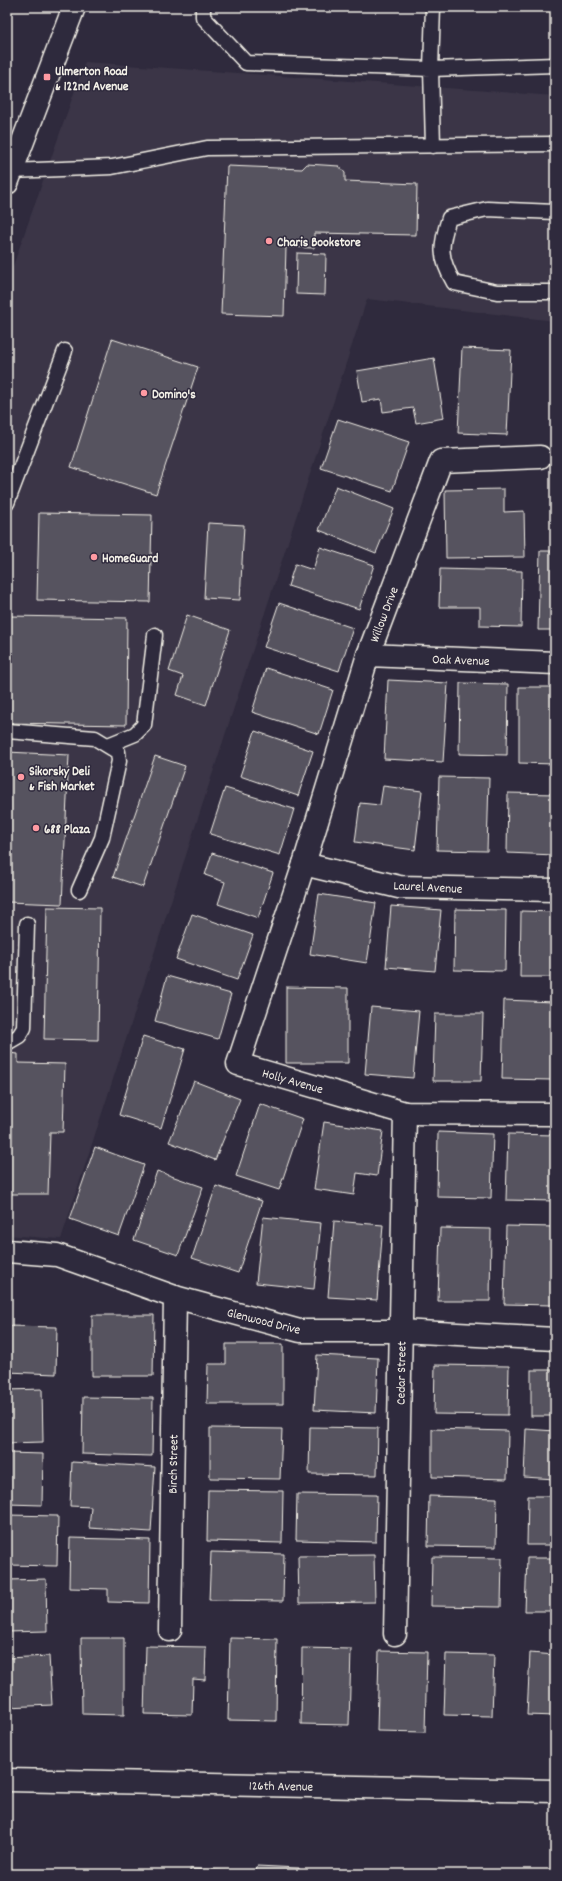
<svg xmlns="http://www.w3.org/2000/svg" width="562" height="1881" viewBox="0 0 562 1881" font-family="Dekko,sans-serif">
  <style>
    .built { fill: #3b3647 }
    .building { fill: #56525f; stroke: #f4f1e8 }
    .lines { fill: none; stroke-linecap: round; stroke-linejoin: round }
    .lane-casing { stroke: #f4f1e8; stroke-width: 17 }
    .street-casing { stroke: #f4f1e8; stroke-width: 25 }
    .primary-casing { stroke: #f4f1e8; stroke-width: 25 }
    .lane { stroke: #2f2a3d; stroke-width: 14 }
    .street { stroke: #2f2a3d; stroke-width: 22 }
    .primary { stroke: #2f2a3d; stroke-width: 22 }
    .poi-dot { fill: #ff9aa2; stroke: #2f2a3d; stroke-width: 1.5 }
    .labels { text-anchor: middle; stroke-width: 3; stroke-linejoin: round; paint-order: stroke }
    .poi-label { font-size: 13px; font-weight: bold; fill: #f4f1e8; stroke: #2f2a3d; text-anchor: start }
    .street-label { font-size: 13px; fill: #f4f1e8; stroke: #2f2a3d }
  </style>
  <rect width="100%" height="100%" fill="#2f2a3d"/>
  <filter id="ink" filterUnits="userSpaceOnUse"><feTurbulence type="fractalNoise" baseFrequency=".025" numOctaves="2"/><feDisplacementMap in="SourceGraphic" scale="8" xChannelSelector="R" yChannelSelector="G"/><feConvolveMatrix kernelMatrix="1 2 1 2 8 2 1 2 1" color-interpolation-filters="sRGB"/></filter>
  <g filter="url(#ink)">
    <path class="built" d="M85,62L555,96V321L367,299L61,1239L7,1235V283Z"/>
    <g class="building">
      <path d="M307,164L339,166L345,173V181L417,184L416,235L314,233V248L286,247L284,316L221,314L227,166L302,169Z"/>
      <path d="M297,253L326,254L325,295L296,294Z"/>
      <path d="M112,339L198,367L156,494L71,467Z"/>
      <path d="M462,348L511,350L507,435L458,433Z"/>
      <path d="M434,358L444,418L416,423L413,408L383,412L381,399L362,402L357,371Z"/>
      <path d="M338,419L409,442L392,491L321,468Z"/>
      <path d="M555,483V536H553Z"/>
      <path d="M336,486L394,509L376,553L319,530Z"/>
      <path d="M504,489V512L524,511L525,557L446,558L445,490Z"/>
      <path d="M39,513L152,515L150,602L37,600Z"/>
      <path d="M208,523L244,525L240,600L204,598Z"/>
      <path d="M320,547L374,565L359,609L288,586L295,564L313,570Z"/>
      <path d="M540,551H555V630H538Z"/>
      <path d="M440,569L522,571L521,627L480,626V607H439Z"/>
      <path d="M279,603L353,628L339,671L264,647Z"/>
      <path d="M187,615L230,630L206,705L177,695L183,676L169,671Z"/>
      <path d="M9,616L127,618L126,725L7,723Z"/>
      <path d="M266,668L333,690L319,734L252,712Z"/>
      <path d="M388,680L448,683L443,762L384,759Z"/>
      <path d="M460,683L508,684L507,755L459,754Z"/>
      <path d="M519,687H555V764L519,763Z"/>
      <path d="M255,731L313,751L298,796L240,776Z"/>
      <path d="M7,752L69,755L62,904L7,902Z"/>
      <path d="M155,756L185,766L143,887L113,877Z"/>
      <path d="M439,777L489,778L487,851L437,850Z"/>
      <path d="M383,786L422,791L415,850L355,842L360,803L380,805Z"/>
      <path d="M225,788L294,809L280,855L210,834Z"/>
      <path d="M508,793L555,794V855L507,853Z"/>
      <path d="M212,853L273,873L258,918L218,904L225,882L205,875Z"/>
      <path d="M319,894L376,903L367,963L310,954Z"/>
      <path d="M391,906L441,910L435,971L386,967Z"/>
      <path d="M47,907L100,908L98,1040L44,1039Z"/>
      <path d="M455,909L506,910L505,971L454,970Z"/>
      <path d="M521,911L555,912V977H520Z"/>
      <path d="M192,914L253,935L237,980L176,959Z"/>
      <path d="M167,976L231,994L218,1039L155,1021Z"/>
      <path d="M286,987L348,988V1063H286Z"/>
      <path d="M504,1000L553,1002L552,1080L502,1079Z"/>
      <path d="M371,1007L419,1011L413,1078L365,1074Z"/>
      <path d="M435,1014H483L481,1081H433Z"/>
      <path d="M143,1036L185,1049L161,1128L119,1115Z"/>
      <path d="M7,1053L18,1054V1063L65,1064L63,1132H50L48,1194H7Z"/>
      <path d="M194,1081L240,1099L215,1160L169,1142Z"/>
      <path d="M260,1104L303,1119L279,1190L236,1176Z"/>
      <path d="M324,1122L383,1131L377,1176L357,1173L354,1195L314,1189Z"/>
      <path d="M438,1132L493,1134L491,1198L437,1197Z"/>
      <path d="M508,1134L555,1135L554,1201L506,1200Z"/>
      <path d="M95,1147L144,1165L119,1236L70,1219Z"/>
      <path d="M157,1171L203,1187L178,1255L134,1240Z"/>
      <path d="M216,1186L262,1201L238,1273L192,1258Z"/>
      <path d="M263,1217L321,1223L314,1289L256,1283Z"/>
      <path d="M334,1221L383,1225L377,1300L328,1297Z"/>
      <path d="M506,1226L554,1227L552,1305L504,1304Z"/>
      <path d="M440,1228L491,1229L490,1301H438Z"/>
      <path d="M92,1315H154L153,1376H92Z"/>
      <path d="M7,1326L57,1327L56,1374L7,1372Z"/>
      <path d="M226,1344H283V1404H207L208,1364H226Z"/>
      <path d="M317,1355L378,1358L376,1413L314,1410Z"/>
      <path d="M435,1365L509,1366L508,1415L434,1414Z"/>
      <rect x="531" y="1370" width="24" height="46"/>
      <path d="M42,1389L43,1442L7,1443V1390Z"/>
      <path d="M83,1397L153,1398L152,1456L82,1454Z"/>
      <path d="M310,1427L378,1428L377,1475L309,1474Z"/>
      <path d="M210,1428L282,1429L280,1479L210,1478Z"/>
      <path d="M432,1429L508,1431L507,1479L432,1477Z"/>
      <path d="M526,1429L555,1431V1479L524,1477Z"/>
      <path d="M7,1453L43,1454L42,1505L7,1504Z"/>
      <path d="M72,1462L155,1467L151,1532L89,1528L91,1507L70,1506Z"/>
      <path d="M208,1490L283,1491L282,1543L207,1541Z"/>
      <path d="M297,1494L377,1495L376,1542L296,1540Z"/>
      <path d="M429,1496L497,1498L496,1547L428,1546Z"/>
      <path d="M528,1496H555V1545H527Z"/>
      <path d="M7,1515L58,1516L57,1566L7,1565Z"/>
      <path d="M70,1538L150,1540L149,1603L108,1602V1589L69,1588Z"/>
      <path d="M211,1552L284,1554L283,1601L209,1600Z"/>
      <path d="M374,1555L375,1602L299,1603L298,1556Z"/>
      <path d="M432,1557L502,1558L501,1607L431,1606Z"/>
      <path d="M527,1558H555V1611H525Z"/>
      <path d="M46,1579L47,1631L7,1632V1580Z"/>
      <path d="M81,1638H124V1715L82,1714Z"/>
      <path d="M230,1638L277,1639L276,1721L228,1720Z"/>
      <path d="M146,1646L206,1647L205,1680L193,1679L192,1715L144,1714Z"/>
      <path d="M302,1648L351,1649L349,1725L301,1724Z"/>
      <path d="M379,1651L427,1652L425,1732L377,1731Z"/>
      <path d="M530,1653L555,1655V1716L527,1715Z"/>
      <path d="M446,1654L494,1655L492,1716L444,1715Z"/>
      <path d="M49,1656L52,1705L7,1707V1658Z"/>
      <path d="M257,1866L299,1868V1874H256Z"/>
      <path d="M190,1869L233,1871V1874H190Z"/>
    </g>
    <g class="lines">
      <g class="lane-casing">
        <g id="lane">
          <path d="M203,7V17L246,63L431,69L433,146"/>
          <path d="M433,7L431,69L555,65"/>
          <path d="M11,171L112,167L207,148L555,144"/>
          <path d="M555,212L487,209L449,218C440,246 439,257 454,283L497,292H555"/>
          <path d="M7,503L65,351"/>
          <path d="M7,731L95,738L118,752L119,761L102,838L79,890"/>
          <path d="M108,745L135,734L144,725L155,635"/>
          <path d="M7,1043L19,1036L24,1028L27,924"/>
        </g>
      </g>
      <g class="street-casing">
        <g id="street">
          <path d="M540,457L441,461L368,655L304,864L238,1064L405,1113L555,1114"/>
          <path d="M368,655L555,663"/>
          <path d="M304,864L399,887L555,890"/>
          <path d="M7,1251L57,1255L175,1297L300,1331H400L555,1339"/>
          <path d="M170,1630L175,1297"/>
          <path d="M395,1634L405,1113"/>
          <path d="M7,1780L555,1791"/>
        </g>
      </g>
      <g class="primary-casing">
        <path id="primary" d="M7,183L74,7"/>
      </g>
      <use href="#lane" class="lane"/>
      <use href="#street" class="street"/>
      <use href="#primary" class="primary"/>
    </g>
  </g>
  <g class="poi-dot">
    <rect x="43" y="73" width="8" height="8" rx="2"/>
    <circle cx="269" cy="241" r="4"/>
    <circle cx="144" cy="393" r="4"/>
    <circle cx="94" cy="557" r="4"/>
    <circle cx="21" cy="777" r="4"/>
    <circle cx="36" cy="828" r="4"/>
  </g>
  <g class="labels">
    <g class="poi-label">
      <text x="55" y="75">Ulmerton Road<tspan x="55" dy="15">&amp; 122nd Avenue</tspan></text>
      <text x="277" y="246">Charis Bookstore</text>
      <text x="152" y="398">Domino's</text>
      <text x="102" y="562">HomeGuard</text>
      <text x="29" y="775">Sikorsky Deli<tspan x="29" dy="15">&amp; Fish Market</tspan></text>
      <text x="44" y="833">688 Plaza</text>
    </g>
    <g class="street-label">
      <text transform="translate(383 614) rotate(-69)" y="5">Willow Drive</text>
      <text transform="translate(461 659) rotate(2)" y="5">Oak Avenue</text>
      <text transform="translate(428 886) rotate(3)" y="5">Laurel Avenue</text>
      <text transform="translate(293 1080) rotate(16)" y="5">Holly Avenue</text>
      <text transform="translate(264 1320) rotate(14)" y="5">Glenwood Drive</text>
      <text transform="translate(400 1373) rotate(-89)" y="5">Cedar Street</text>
      <text transform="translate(172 1464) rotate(-89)" y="5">Birch Street</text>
      <text transform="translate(281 1785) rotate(1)" y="5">126th Avenue</text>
    </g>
  </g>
  <rect width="562" height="1881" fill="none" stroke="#2f2a3d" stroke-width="24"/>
  <rect x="12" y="12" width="538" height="1857" fill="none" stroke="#f4f1e8" stroke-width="1.5" filter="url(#ink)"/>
</svg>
